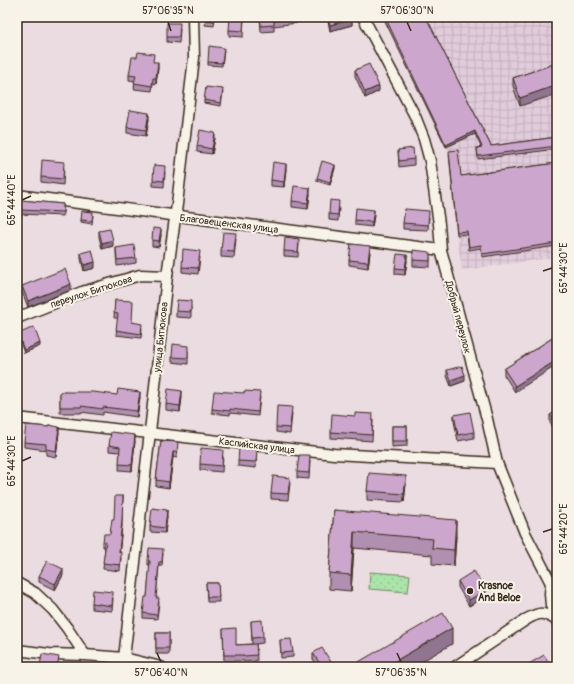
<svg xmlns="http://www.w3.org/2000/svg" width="574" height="684" viewBox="0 0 574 684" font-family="Pangolin,sans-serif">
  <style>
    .industrial { fill: url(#industrial-grid) }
    .park { fill: url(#park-dots); stroke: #738764 }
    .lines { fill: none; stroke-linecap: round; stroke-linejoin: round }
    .minor-casing { stroke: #3b2a1e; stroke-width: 13 }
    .minor { stroke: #f7f3e8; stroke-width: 10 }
    .wall { fill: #b08fb1; stroke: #3b2a1e }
    .shaded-wall { fill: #907490; stroke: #3b2a1e }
    .building { fill: #cda6ce; stroke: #3b2a1e }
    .ticks { fill: none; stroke: #3b2a1e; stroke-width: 1.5 }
    .poi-dot { fill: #3b2a1e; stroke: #f7f3e8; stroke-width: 1.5 }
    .labels { text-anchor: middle; stroke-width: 4; stroke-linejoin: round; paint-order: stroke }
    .street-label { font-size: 10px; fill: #3b2a1e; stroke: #f7f3e8 }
    .poi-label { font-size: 10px; font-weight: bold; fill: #3b2a1e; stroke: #f7f3e8; text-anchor: start }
    .neatline { fill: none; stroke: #3b2a1e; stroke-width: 1.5 }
    .ticks-label { font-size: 10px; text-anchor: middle; fill: #3b2a1e }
  </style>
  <defs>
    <pattern id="industrial-grid" width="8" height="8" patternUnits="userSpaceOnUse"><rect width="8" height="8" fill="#e1ccdb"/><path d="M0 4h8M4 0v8" fill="none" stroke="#c2afbc"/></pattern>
    <pattern id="park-dots" width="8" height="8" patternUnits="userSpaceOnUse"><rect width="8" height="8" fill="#abe4a9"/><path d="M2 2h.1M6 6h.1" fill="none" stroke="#94c491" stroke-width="1.8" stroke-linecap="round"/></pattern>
  </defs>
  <rect width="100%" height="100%" fill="#eadce0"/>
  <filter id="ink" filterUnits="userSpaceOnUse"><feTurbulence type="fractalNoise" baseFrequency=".025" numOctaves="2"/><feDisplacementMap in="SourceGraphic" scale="8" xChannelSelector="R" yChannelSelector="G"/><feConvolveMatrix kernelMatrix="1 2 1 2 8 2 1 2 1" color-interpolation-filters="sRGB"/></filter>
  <g filter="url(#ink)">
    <path class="industrial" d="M383,17H557V257L462,270L457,235L449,152Z"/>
    <path class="park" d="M370,572L410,575L408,592L369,589Z"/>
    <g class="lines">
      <g class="minor-casing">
        <g id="minor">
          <path d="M363,17L415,116L424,139L430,161L439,224L441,250L487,419L497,463L525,533L551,583L550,594L551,605L555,619L557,622"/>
          <path d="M17,195L441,250"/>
          <path d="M17,318L82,292L140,275L167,276"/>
          <path d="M17,418L334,454L497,463"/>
          <path d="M17,583L35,593L53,610L67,628L85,655"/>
          <path d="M17,650L49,654L85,655L124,658L161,667"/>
          <path d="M124,658L150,432L167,276L177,204L194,58L193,17"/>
          <path d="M455,667L527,619C540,612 542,612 555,619"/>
        </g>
      </g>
      <use href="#minor" class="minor"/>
    </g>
    <g class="wall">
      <path d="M206,17H215L214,26L205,25Z"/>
      <path d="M244,17L243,37L229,36V30Z"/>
      <path d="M260,17H297V23L274,26V31L261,32Z"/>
      <path d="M327,17H351L352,25L330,31Z"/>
      <path d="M383,17H426L491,146L557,137V149L478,159L477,148L481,147L475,134L446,147Z"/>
      <path d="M180,29L179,43L167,42V37Z"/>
      <path d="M224,50L222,66L208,65V62Z"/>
      <path d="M154,62L158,68L156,84L153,83L152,91L134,89L135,81L129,80V75Z"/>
      <path d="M557,63L520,106L513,86V78Z"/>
      <path d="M355,70L379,91L365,98L355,76Z"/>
      <path d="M223,92L221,106L204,103V100Z"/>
      <path d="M149,119L146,136L127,133V127Z"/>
      <path d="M215,138L212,154L197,152V146Z"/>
      <path d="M398,150L414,159V165L399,167Z"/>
      <path d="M449,154L461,176L557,163V246L482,257L481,248L469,250L467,234L457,235Z"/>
      <path d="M64,168L63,185L41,182V177Z"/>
      <path d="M335,168L330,185L317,181V178Z"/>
      <path d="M286,169L284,187L271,186V180Z"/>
      <path d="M165,172L164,187L153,186V180Z"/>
      <path d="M310,194L308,209L292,207V201Z"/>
      <path d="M21,200L63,204V216L20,214Z"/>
      <path d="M339,207L338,221L329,220V214Z"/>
      <path d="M93,215L92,224L81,222V220Z"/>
      <path d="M374,215L372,227L355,225V220Z"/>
      <path d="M429,217L428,230L403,229V223Z"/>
      <path d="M99,231L113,246L102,249L99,237Z"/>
      <path d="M161,235L159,247L152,246V240Z"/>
      <path d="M236,239L234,258L221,257V251Z"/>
      <path d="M299,244L298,257L284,256V251Z"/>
      <path d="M116,248L136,258V263L117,266L116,253Z"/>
      <path d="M370,252L368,268L349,265V260Z"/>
      <path d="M81,253L95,268L84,271L81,259Z"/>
      <path d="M200,257L198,274L182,272V267Z"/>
      <path d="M430,257V267L413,266V260Z"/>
      <path d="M407,261L405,275L395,274V268Z"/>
      <path d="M22,286L71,290L28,307L22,292Z"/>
      <path d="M115,300L132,322L142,328L141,338L116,335L118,318H114Z"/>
      <path d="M191,307V318L176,317V311Z"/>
      <path d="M18,334L40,346L24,353L18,337Z"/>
      <path d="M557,335L515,392L504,375V369Z"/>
      <path d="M188,351V364L172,362V357Z"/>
      <path d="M447,370L465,381L451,386L447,376Z"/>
      <path d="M60,392L140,397L137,417L103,412V415L81,412V413H60Z"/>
      <path d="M182,397L180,412L166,410V404Z"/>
      <path d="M260,397L258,416L230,413V415L212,413V409Z"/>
      <path d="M557,411V434L550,423V415Z"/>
      <path d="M292,413L290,434L276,432V427Z"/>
      <path d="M454,415L474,432V438L458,441L454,421Z"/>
      <path d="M373,420L372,441L331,438V432Z"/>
      <path d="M392,426H407V446L392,447Z"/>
      <path d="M59,432L56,457L46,455V450L24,447V442Z"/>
      <path d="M135,441L132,471L119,470L120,452L109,451V445Z"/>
      <path d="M161,441L178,448L177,458L173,457L169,488L156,486V480Z"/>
      <path d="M223,456L222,472L200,470V464Z"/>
      <path d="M257,456L256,468L238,466V461Z"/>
      <path d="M310,461L309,479L297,478V472Z"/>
      <path d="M290,483L288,500L271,499V493Z"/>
      <path d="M406,484L404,502L367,500V491Z"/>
      <path d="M334,510L456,536L454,566L432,564V555L354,548L351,591L329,589V573Z"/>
      <path d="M167,516L165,533L150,532V526Z"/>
      <path d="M122,525L119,552L121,558L120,571L103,569L105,547H103V542L110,534Z"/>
      <path d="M163,553L162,566H159L156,598L159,602L157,619L143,618V613L147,597L150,565H148V561Z"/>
      <path d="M63,575L55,590L39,582V576Z"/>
      <path d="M458,581L486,596L469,606L458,587Z"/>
      <path d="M206,583H218L219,602H207Z"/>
      <path d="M113,598L112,611L92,609V603Z"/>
      <path d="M251,621L263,637V643L256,644L257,661L244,662V661H224L223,629L236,645L252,644Z"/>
      <rect x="156" y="633" width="13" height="21"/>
      <path d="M280,640L293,652V657L281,658Z"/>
      <path d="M313,653L331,667H318L313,659Z"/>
    </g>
    <g class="shaded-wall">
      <path d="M352,19V25L330,31V25Z"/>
      <path d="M158,62V68L156,84V78Z"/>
      <path d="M557,85V94L520,106V98Z"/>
      <path d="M379,86V91L365,98V92Z"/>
      <path d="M149,113V119L146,136V130Z"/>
      <path d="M475,131V134L446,147V145Z"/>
      <path d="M215,133V138L212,154V149Z"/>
      <path d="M286,164V169L284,187V182Z"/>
      <path d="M335,165V168L330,185V182Z"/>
      <path d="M310,188V194L308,209V203Z"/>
      <path d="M374,210V215L372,227V222Z"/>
      <path d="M161,229V235L159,247V241Z"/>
      <path d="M113,240V246L102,249V243Z"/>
      <path d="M370,246V252L368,268V262Z"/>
      <path d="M407,255V261L405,275V269Z"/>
      <path d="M95,262V268L84,271V265Z"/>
      <path d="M71,284V290L28,307V301Z"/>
      <path d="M40,343V346L24,353V350Z"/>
      <path d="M557,360V365L515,392V386Z"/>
      <path d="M465,375V381L451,386V380Z"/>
      <path d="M182,391V397L180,412V406Z"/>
      <path d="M140,392V397L137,417V411Z"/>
      <path d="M59,427V432L56,457V451Z"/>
      <path d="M135,435V441L132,471V465Z"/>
      <path d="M173,452V457L169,488V482Z"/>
      <path d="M406,476V484L404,502V494Z"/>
      <path d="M123,496L122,525L119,558V552Z"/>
      <path d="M167,510V516L165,533V528Z"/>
      <path d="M456,520V536L454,566V550Z"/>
      <path d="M354,532V548L351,591V575Z"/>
      <path d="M63,569V575L55,590V584Z"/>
      <path d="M486,590V596L469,606V600Z"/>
      <path d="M452,628V644L412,667H385Z"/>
      <path d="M331,662V667H323Z"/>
    </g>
    <g class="building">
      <path d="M206,17H215L214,21L205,20Z"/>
      <path d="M230,17H244L243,31L229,30Z"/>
      <path d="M260,17H297V18L274,21V25L261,26Z"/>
      <path d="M328,17H351L352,19L330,25Z"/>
      <path d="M385,17H426L491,146L557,137V146L478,156L477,148L482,147L475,131L446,145Z"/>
      <path d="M167,23H180L179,37H167Z"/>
      <path d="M209,46L224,48L222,63L208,62Z"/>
      <path d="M138,52L154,54L153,62H158L156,78H153L152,86L134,83L136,76L129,75L132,57H137Z"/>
      <path d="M557,63V85L520,98L513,78Z"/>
      <path d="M369,64L379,86L365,92L355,70Z"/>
      <path d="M206,87L223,89L221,103L204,100Z"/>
      <path d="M130,110L149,113L146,130L127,127Z"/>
      <path d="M200,130L215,133L212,149L197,146Z"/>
      <path d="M413,148L414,159L399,161L398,150Z"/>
      <path d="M458,150L461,176L557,163V243L482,254L481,245L469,247L467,231L457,232L449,151Z"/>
      <path d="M42,160L64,162L63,179L41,177Z"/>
      <path d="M322,161L335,165L330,182L317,178Z"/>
      <path d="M273,162L286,164L284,182L271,180Z"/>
      <path d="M154,165L165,166L164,181L153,180Z"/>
      <path d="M294,186L310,188L308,203L292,201Z"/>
      <path d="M21,200L63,204V212L20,210Z"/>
      <path d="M330,200L339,201L338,215L329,214Z"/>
      <path d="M356,208L374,210L372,222L355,220Z"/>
      <path d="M405,209L429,211L428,225L403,223Z"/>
      <path d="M82,211L93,212L92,221L81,220Z"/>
      <path d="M153,228L161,229L159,241L152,240Z"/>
      <path d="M110,229L113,240L102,243L99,231Z"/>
      <path d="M223,232L236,233L234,252L221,251Z"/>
      <path d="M285,237L299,239L298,252L284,251Z"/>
      <path d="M351,244L370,246L368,262L349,260Z"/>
      <path d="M134,245L136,258L117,260L116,248Z"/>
      <path d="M183,249L200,251L198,268L182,267Z"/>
      <path d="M92,250L95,262L84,265L81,253Z"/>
      <path d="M413,250L430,252V261L413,260Z"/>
      <path d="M397,254L407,255L405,269L395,268Z"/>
      <path d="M65,269L71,284L28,301L22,286Z"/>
      <path d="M115,300L133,301L132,322L142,324L141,334L116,330L118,314L114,313Z"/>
      <path d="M177,300L191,301V312L176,311Z"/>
      <path d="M34,327L40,343L24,350L18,334Z"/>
      <path d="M557,335V360L515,386L504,369Z"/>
      <path d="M173,344L188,346V358L172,357Z"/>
      <path d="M462,366L465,375L451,380L447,370Z"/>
      <path d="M118,389L140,392L137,411L103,407V409L81,406V407H60V392H93L117,395Z"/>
      <path d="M168,389L182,391L180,406L166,404Z"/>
      <path d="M214,391L244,393V391L260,392L258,412L230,409V411L212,409Z"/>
      <path d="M277,406L292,407L290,428L276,427Z"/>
      <path d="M557,411V425L550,415Z"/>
      <path d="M470,412L474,432L458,435L454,415Z"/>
      <path d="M355,413L373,414L372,435L331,432L332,414L355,416Z"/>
      <path d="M26,425L49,427V425L59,427L56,451L46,449V444L24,442Z"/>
      <rect x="392" y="426" width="15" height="15"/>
      <path d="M111,432L135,435L132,465L119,464L120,447L109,445Z"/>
      <path d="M161,441L178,442L177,452H173L169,482L156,480Z"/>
      <path d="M201,448L223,450L222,466L200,464Z"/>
      <path d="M239,448L257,450L256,462L238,461Z"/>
      <path d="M299,455H310L309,473L297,472Z"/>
      <path d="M369,473L406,476L404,494L367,491Z"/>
      <path d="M273,476L290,478L288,494L271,493Z"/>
      <path d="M115,496H123L122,520L119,552H121L120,565L103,563L106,542H103L104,534H110L112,519H114Z"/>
      <path d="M152,508L167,510L165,528L150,526Z"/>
      <path d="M334,510L456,520L454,550L432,548L433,539L354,532L351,575L329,573Z"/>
      <path d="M149,548L163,549L162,562H159L156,598H159L157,615L143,613L145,597H147L150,561H148Z"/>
      <path d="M47,561L63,569L55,584L39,576Z"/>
      <path d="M474,571L486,590L469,600L458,581Z"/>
      <path d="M206,583H218L219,597H207Z"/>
      <path d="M93,590L113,592L112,606L92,603Z"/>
      <path d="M443,613L452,628L385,667H350Z"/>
      <path d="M262,620L263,637L252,638L251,621Z"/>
      <path d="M236,628V645L256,644L257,655L244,656V655H224L223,629Z"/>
      <rect x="156" y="633" width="13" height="15"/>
      <path d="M291,639L293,652L281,653L280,640Z"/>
      <path d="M322,648L331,662L323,667H322L313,653Z"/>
      <path d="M42,654L59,657L57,667H48L40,666Z"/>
      <path d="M544,655L552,667H531L529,664Z"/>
    </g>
  </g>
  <path class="ticks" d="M168,22L171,31M407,22L411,31M22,200L31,196M543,271L552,268M22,461L31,457M543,532L552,529M157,653L161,662M397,653L401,662"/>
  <circle class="poi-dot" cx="470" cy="591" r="4"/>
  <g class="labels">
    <g class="street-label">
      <text transform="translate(229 223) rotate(7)" y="4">Благовещенская улица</text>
      <text transform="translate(91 291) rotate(-18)" y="4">переулок Битюкова</text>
      <text transform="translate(459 317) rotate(75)" y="4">Добрый переулок</text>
      <text transform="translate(160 337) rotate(-84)" y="4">улица Битюкова</text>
      <text transform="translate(257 445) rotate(7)" y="4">Каспийская улица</text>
    </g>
    <g class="poi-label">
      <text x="478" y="589">Krasnoe<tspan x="478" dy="12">And Beloe</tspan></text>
    </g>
  </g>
  <rect width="574" height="684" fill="none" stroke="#f7f3e8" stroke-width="44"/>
  <rect x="22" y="22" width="530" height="640" class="neatline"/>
  <g class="ticks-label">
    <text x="168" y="14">57°06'35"N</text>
    <text x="407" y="14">57°06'30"N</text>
    <text transform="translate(11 200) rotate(-90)" y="4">65°44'40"E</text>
    <text transform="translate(563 268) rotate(-90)" y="4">65°44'30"E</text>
    <text transform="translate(11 461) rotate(-90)" y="4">65°44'30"E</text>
    <text transform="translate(563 529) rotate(-90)" y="4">65°44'20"E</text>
    <text x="161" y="676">57°06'40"N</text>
    <text x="401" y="676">57°06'35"N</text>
  </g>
</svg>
